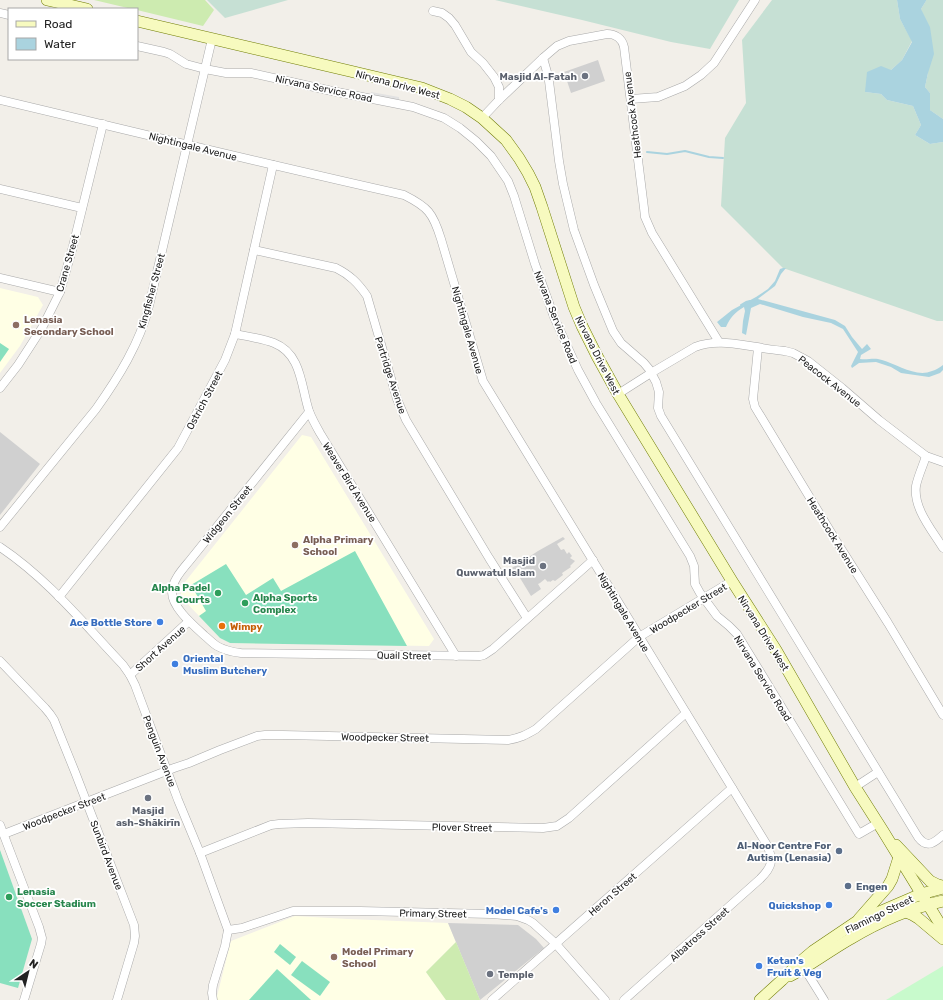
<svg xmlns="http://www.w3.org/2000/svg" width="943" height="1000" viewBox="0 0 943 1000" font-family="Rubik,sans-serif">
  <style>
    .education { fill: #ffffe5 }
    .religious { fill: #d0d0d0 }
    .grass { fill: #cdebb0 }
    .wetland { fill: #c6e0d4 }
    .park { fill: #c8facc }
    .pitch { fill: #88e0be }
    .parking { fill: #e2e2e2 }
    .water { fill: #aad3df }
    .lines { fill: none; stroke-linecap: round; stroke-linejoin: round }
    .stream { stroke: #aad3df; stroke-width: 2 }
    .street-casing { stroke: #a9a9a9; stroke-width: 9 }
    .secondary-casing { stroke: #707d05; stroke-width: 12 }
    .street { stroke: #fff; stroke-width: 8 }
    .secondary { stroke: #f7fabf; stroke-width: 11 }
    .worship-dot { fill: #6b7280; stroke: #fff; stroke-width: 1.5 }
    .education-dot { fill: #8d6e63; stroke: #fff; stroke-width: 1.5 }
    .leisure-dot { fill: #2e9e5b; stroke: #fff; stroke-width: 1.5 }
    .shop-dot { fill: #3f7fe0; stroke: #fff; stroke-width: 1.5 }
    .food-dot { fill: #e8710a; stroke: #fff; stroke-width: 1.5 }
    .service-dot { fill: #5c6f8a; stroke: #fff; stroke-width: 1.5 }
    .labels { text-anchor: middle; stroke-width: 3.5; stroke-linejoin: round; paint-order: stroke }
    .worship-label { font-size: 10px; font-weight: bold; fill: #5b616d; stroke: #fff; text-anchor: end }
    .street-label { font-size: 10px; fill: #222; stroke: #fff }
    .education-label { font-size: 10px; font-weight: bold; fill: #785e54; stroke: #fff; text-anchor: start }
    .leisure-label { font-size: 10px; font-weight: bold; fill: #27864d; stroke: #fff; text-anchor: start }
    .shop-label { font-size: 10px; font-weight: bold; fill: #366cbe; stroke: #fff; text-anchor: end }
    .food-label { font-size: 10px; font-weight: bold; fill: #c56008; stroke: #fff; text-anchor: start }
    .service-label { font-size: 10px; font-weight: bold; fill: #4e5e75; stroke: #fff; text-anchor: end }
  </style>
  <rect width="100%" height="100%" fill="#f2efe9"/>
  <g class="education">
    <path d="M0,288L38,297L43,305L20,346L0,373Z"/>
    <path d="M302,435L311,437L434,639L429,646L230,643L220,638L181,597V587Z"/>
    <path d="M295,916L348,919L448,923L456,942L426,972L446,1000H216L231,941Z"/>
  </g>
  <g class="religious">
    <path d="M598,60L605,81L571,93L564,72Z"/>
    <path d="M0,432L40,464L0,515Z"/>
    <path d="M563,537L565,539L557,544L561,550L564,549L567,554L569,552L572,556L570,558L575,561L570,566L571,567L562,573L563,575L555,581L553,580L550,582L549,581L548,582L545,579L540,583L538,584L541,589L531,596L520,578L522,576L520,572L523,570L522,569L514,572L512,568L538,551Z"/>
    <path d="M448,923L518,925L536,939L544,948L480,1000Z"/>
  </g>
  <g class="grass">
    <path d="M94,0H205L214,10L203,26L137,10V9H132Z"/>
    <path d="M456,942L480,1000H446L426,972Z"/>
  </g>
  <g class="wetland">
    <path d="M207,0H288L225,18Z"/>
    <path d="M495,0H739L710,49L671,42L582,20Z"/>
    <path d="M772,0H897L900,19L912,41L902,60L891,70L865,92L881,94L887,100L913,106L921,125L915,135L930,144L943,142V321H937L783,268L721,206L725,138L746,103L742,40Z"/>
    <path d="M926,0H943V119L930,110V93L925,87L928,73L921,9L926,1Z"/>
  </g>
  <path class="park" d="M943,966V1000H886Z"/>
  <g class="pitch">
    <path d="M0,343L9,349L0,362Z"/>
    <path d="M355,551L407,646L230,643L220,638L199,616L206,611L191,585L226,564L246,595L273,578L281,591Z"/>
    <path d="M0,850L32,939L18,988L0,983Z"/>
    <path d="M280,944L296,957L290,965L274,952Z"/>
    <path d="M302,961L330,982L320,996L291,975Z"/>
    <path d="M277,969L311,1000H249Z"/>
  </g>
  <path class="parking" d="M371,92L399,97V100L370,95Z"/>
  <g class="water">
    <path d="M897,0H926V1L921,9L930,27L934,54L928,73L925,87L930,93V110L943,119V142L930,144L915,135L921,125L913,106L887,100L881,94L865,92L867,72L881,66L891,70L902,60L912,42L900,19Z"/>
    <path d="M783,268H786L781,274L775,286L759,298L758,299L835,320L845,326L852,337L862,349L867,344L871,349L861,355L860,359C869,360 874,357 882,360C897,364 916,378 932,371C936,370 940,367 943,365V370L940,373L929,377L901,373L891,367L876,362L859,363L852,368L851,366L858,352L843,329L831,323L803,317L760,304L751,308L746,335L742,333L743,321L745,311L744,307C735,312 730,318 726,327H721L717,322L732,310L756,297L768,289L775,281L780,269Z"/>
  </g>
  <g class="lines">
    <g class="stream">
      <path d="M647,152L667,154L685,151L709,157L723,158"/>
      <path d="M741,305L746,302L750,301"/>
    </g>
    <g class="street-casing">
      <g id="street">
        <path d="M433,11L442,13L449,18L455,25L471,52L483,63L494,77L499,87V100"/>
        <path d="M0,13L9,15"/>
        <path d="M137,46L164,52L170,54L186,64L205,69L226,73H251L332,91L413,107L444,118L460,128L476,141L491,156L508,181L514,196L535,264L554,317L578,370L596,403L690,556L694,566L695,584L700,593L717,616L729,626L737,634L859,834L878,823"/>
        <path d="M543,58L547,72L549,81L559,161L563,184L574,230L594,285L613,331L621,343L644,363L649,369L656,382L659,392L658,408L661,416L918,837C927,849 934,843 943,835"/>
        <path d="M631,99L658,97L685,86L701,75L714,63L755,0"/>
        <path d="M0,100C135,132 269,165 404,195C428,207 433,213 441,239L483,381L767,845C774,861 772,867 760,879L624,1000"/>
        <path d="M482,118L499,100L543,58L557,46L569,41L607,34C615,34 622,38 624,47L644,208L645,217L652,233L719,342"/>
        <path d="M0,189L82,208"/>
        <path d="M254,250L336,268C350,275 358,283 367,296L397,399L406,420L489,558L527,618"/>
        <path d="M0,278L60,292"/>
        <path d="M235,334C246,336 264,339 274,343C302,354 301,387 309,411C312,419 316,426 320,433L456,656"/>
        <path d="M758,348L753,399L755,407L835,539L888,623L943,715"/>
        <path d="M0,388L18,365L42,328L60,292L72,250L103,124"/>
        <path d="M618,394L651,373L695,347C715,339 736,344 757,347C766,349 776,350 785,351L793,353L808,361L842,388L879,420L926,456L943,462"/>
        <path d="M309,412L191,559C183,569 173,579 172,591C171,607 194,626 205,636C209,639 212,643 217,646C224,650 232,652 241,653L480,656L484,655L493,649L593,560"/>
        <path d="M926,456C923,466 918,476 916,486C913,508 932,530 943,548"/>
        <path d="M0,527L96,409C118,378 140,343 149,306L212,39"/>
        <path d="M0,547C48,579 84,624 123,665L130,675L135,685L178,800L200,853L228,930L225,946L213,985L212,993L213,1000"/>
        <path d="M59,597L178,448L225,360L235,334L273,165"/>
        <path d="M0,661L45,708L50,714L54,720L75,772L134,925L135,936L134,943L117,1000"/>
        <path d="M130,675L189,621"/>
        <path d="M855,787L878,772"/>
        <path d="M0,825L39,927L42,938L41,944L24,1000"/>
        <path d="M4,834L174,768L189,763L220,750L257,736L265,735H283L508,740C520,738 526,735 536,729L639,637L732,581"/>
        <path d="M200,853L271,825L279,824L308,823L543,828L557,826L569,818L686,713"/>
        <path d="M228,930L242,928L293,911H360L491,914L517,916L528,920L533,923L555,943L605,1000"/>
        <path d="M801,963L824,1000"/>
        <path d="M492,1000L732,788"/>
      </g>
    </g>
    <g class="secondary-casing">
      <g id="secondary">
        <path d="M47,0L87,9"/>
        <path d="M137,21L422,88L450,99L466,107L482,118L506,140L519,158L528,173L535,187L542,207L574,307L582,326L597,356L618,394L732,581L776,650L855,787L883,831L943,929"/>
        <path d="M896,845L930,881L938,885L943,886"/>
        <path d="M906,912L913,915L918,918L943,939"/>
        <path d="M859,919L888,886L892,879L899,857"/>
        <path d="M790,976C811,965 829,951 850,939C878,922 910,908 943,901"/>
        <path d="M760,1000L782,980L800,962L813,951L856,922L921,894L943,888"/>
      </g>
    </g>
    <use href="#street" class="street"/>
    <use href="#secondary" class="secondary"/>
  </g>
  <g class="worship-dot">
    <circle cx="585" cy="76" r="4"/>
    <circle cx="543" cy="566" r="4"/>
    <circle cx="148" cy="798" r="4"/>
    <circle cx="490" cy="974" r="4"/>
  </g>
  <g class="education-dot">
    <circle cx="16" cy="325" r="4"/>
    <circle cx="295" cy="545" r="4"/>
    <circle cx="334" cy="957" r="4"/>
  </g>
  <g class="leisure-dot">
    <circle cx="218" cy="593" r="4"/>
    <circle cx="245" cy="603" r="4"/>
    <circle cx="9" cy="897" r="4"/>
  </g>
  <g class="shop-dot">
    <circle cx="160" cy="622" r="4"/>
    <circle cx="175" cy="664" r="4"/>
    <circle cx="829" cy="905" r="4"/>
    <circle cx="556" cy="910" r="4"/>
    <circle cx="759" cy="966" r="4"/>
  </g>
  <circle class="food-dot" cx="222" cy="626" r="4"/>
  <g class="service-dot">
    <circle cx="839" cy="851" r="4"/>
    <circle cx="848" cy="886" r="4"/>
  </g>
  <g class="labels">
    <g class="worship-label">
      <text x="577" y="80">Masjid Al-Fatah</text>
      <text x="535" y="564">Masjid<tspan x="535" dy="12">Quwwatul Islam</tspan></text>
      <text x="148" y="814" text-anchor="middle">Masjid<tspan x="148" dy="12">ash-Shākirīn</tspan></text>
      <text x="498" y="978" text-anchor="start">Temple</text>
    </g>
    <g class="street-label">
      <text transform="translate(398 84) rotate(15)" y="4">Nirvana Drive West</text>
      <text transform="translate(324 88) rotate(12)" y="4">Nirvana Service Road</text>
      <text transform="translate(632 115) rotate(-97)" y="4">Heathcock Avenue</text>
      <text transform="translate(193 146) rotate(14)" y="4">Nightingale Avenue</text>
      <text transform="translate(67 263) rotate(-74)" y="4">Crane Street</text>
      <text transform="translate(151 291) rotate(-75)" y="4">Kingfisher Street</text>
      <text transform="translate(556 317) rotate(68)" y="4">Nirvana Service Road</text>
      <text transform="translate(468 330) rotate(74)" y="4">Nightingale Avenue</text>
      <text transform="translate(598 355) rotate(63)" y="4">Nirvana Drive West</text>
      <text transform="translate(391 375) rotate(72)" y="4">Partridge Avenue</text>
      <text transform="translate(830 381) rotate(38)" y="4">Peacock Avenue</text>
      <text transform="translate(204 400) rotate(-62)" y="4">Ostrich Street</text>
      <text transform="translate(350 482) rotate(58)" y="4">Weaver Bird Avenue</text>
      <text transform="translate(227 514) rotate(-51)" y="4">Widgeon Street</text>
      <text transform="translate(833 535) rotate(58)" y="4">Heathcock Avenue</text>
      <text transform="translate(688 608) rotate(-31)" y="4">Woodpecker Street</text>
      <text transform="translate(624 612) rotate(59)" y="4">Nightingale Avenue</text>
      <text transform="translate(764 633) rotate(58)" y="4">Nirvana Drive West</text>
      <text transform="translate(160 648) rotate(-42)" y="4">Short Avenue</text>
      <text transform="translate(404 655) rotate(1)" y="4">Quail Street</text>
      <text transform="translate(763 678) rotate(58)" y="4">Nirvana Service Road</text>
      <text transform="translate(385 737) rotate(1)" y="4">Woodpecker Street</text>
      <text transform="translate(160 751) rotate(69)" y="4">Penguin Avenue</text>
      <text transform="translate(64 811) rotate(-21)" y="4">Woodpecker Street</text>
      <text transform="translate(462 827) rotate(1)" y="4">Plover Street</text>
      <text transform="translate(107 855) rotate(69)" y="4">Sunbird Avenue</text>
      <text transform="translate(612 894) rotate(-41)" y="4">Heron Street</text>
      <text transform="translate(433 913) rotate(1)" y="4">Primary Street</text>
      <text transform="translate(879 914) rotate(-26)" y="4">Flamingo Street</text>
      <text transform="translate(699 934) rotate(-42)" y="4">Albatross Street</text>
    </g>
    <g class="education-label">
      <text x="24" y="323">Lenasia<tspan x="24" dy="12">Secondary School</tspan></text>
      <text x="303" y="543">Alpha Primary<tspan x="303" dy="12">School</tspan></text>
      <text x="342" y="955">Model Primary<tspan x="342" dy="12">School</tspan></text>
    </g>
    <g class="leisure-label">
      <text x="210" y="591" text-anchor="end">Alpha Padel<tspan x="210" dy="12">Courts</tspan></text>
      <text x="253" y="601">Alpha Sports<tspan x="253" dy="12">Complex</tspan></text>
      <text x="17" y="895">Lenasia<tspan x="17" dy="12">Soccer Stadium</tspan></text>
    </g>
    <g class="shop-label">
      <text x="152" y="626">Ace Bottle Store</text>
      <text x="183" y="662" text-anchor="start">Oriental<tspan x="183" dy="12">Muslim Butchery</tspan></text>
      <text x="821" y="909">Quickshop</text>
      <text x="548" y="914">Model Cafe's</text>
      <text x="767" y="964" text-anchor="start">Ketan's<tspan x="767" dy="12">Fruit &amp; Veg</tspan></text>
    </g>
    <g class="food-label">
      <text x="230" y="630">Wimpy</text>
    </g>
    <g class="service-label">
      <text x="831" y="849">Al-Noor Centre For<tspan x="831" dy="12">Autism (Lenasia)</tspan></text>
      <text x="856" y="890" text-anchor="start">Engen</text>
    </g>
  </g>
  <rect x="8" y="8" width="130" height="52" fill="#ffffff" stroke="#a7a7a7"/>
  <rect x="16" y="21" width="20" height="6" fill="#f7fabf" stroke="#a7a7a7"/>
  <text x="44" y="28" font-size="12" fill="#222222">Road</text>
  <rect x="16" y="38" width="20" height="12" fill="#aad3df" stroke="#a7a7a7"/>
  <text x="44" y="48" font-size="12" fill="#222222">Water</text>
  <g transform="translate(28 972) rotate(35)" stroke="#ffffff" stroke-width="3" paint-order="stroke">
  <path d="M0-3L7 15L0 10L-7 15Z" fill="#222222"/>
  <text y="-6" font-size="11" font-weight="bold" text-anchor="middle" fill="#222222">N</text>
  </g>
</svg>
